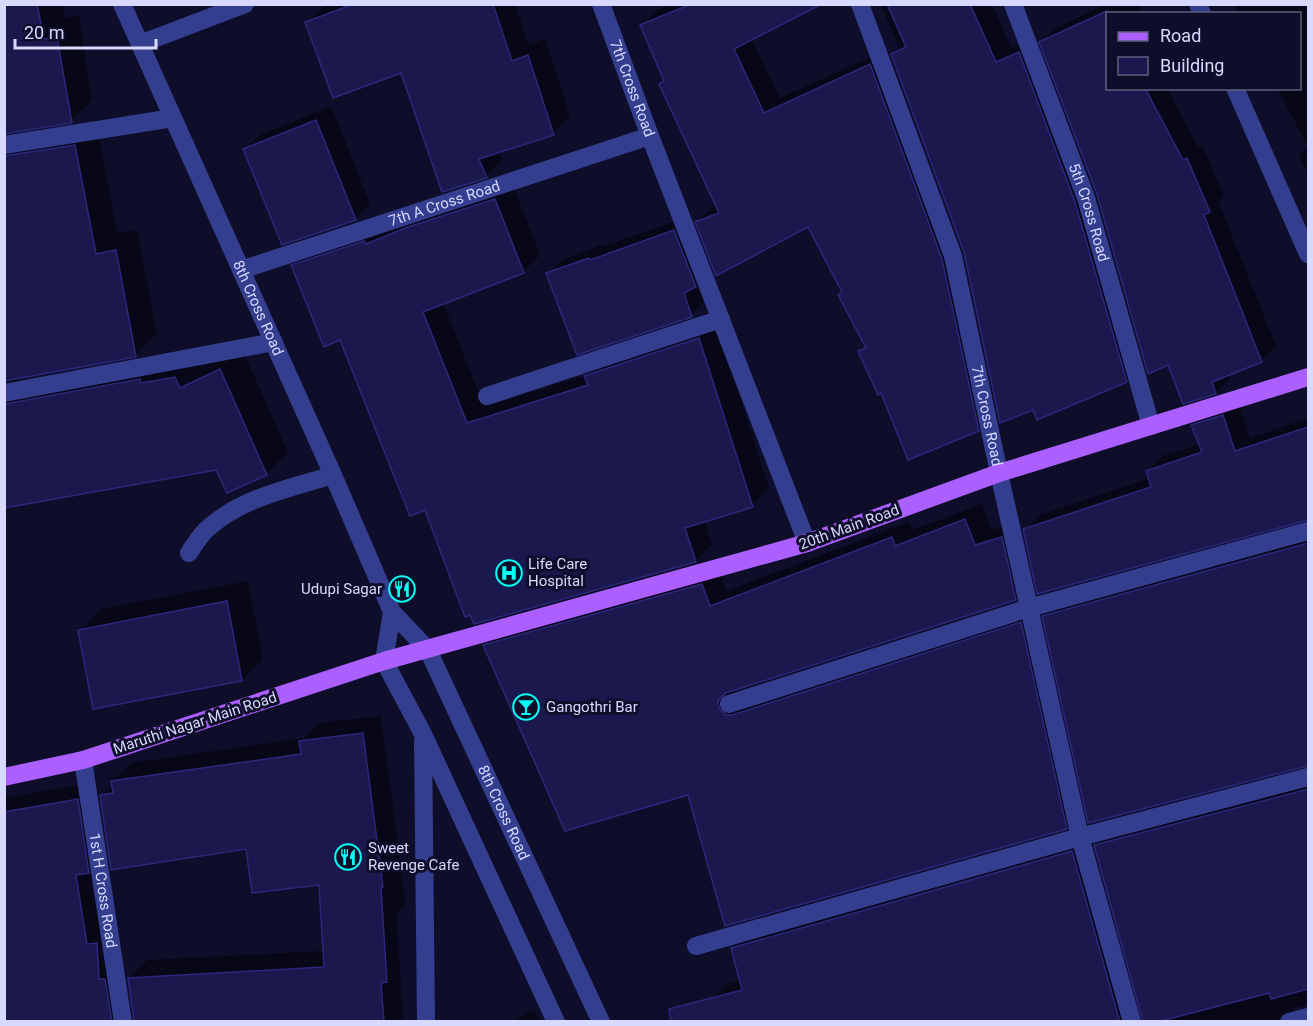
<svg xmlns="http://www.w3.org/2000/svg" width="1313" height="1026" viewBox="0 0 1313 1026" font-family="Roboto,sans-serif">
  <style>
    .shadow { fill: #0007 }
    .building { fill: #1b184e; stroke: #2c277c; stroke-width: 1.5 }
    .lines { fill: none; stroke-linecap: round; stroke-linejoin: round }
    .minor { stroke: #343e8f; stroke-width: 18 }
    .major { stroke: #ac5fff; stroke-width: 18 }
    .labels { text-anchor: middle; stroke-width: 6; stroke-linejoin: round; paint-order: stroke }
    .street-label { font-size: 15px; fill: #d8d9ff; stroke: #0e0e2b }
    .poi-label { font-size: 15px; fill: #d8d9ff; stroke: #0e0e2b; text-anchor: start }
  </style>
  <rect width="100%" height="100%" fill="#0e0e2b"/>
  <g class="shadow">
    <path d="M4,4H62L65,18L79,16L92,100L71,121L18,130L21,134L97,124L117,233L137,230L157,334L135,355L17,377L22,382L196,356L201,367L242,349L288,452L267,474L228,491L217,469L4,507Z"/>
    <path d="M326,4H515L529,45L545,39L570,116L553,133L499,151L503,159L486,176L402,71L307,22Z"/>
    <path d="M671,4H819L751,38L780,98L886,50L993,415L978,430L882,391L860,352L867,345L843,292L809,225L697,222L712,207L717,205L661,84L665,80L642,26L657,10Z"/>
    <path d="M881,4H992L1011,48L1034,37L1142,366L1126,381L965,252L892,55L899,48Z"/>
    <path d="M1106,4H1139L1143,14H1108V88H1167L1198,147L1202,145L1224,196L1218,201L1276,346L1261,361L1228,374L1230,378L1215,393L1098,194L1041,42L1056,28Z"/>
    <path d="M1234,4H1308V175L1299,155L1308,147L1277,88H1300V14H1239Z"/>
    <path d="M331,106L370,204L355,219L245,149L260,135Z"/>
    <path d="M512,183L540,255L523,272L443,302L484,407L589,374L603,359L716,322L769,488L752,505L704,521L712,544L695,561L426,508L341,338L293,266L310,249Z"/>
    <path d="M689,216L706,301L691,315L548,274L563,259L604,244L605,246Z"/>
    <path d="M1238,401L1250,438L1308,418V519L1025,530L1040,515L1150,478L1148,471L1162,456L1200,444L1193,425L1208,411Z"/>
    <path d="M982,504L992,530L1018,521L1032,582L1015,599L734,689L738,697L1037,607L1083,811L1066,828L689,793L485,645L502,629L719,568L726,591L909,522L912,530Z"/>
    <path d="M1308,533V765L1044,616L1059,602Z"/>
    <path d="M248,581L263,659L242,680L80,630L101,609Z"/>
    <path d="M381,716L406,905L397,914L403,1022H4V798L96,782L106,854L95,865L117,962L123,961L130,1006L134,1011L129,978L147,960L324,951L321,883L247,848L101,796L113,784L112,781L131,763L304,738L319,723Z"/>
    <path d="M1308,779V1005L1293,1008L1295,1015L1308,1022H718L712,999L727,984L741,980L733,948L747,933L1087,837L1135,1010L1145,1019L1096,845L1110,831Z"/>
    <path d="M534,1010L540,1022H511Z"/>
  </g>
  <g class="building">
    <path d="M4,4H37L44,39L57,37L72,123L4,134Z"/>
    <path d="M354,4H493L512,61L528,55L554,135L479,159L487,178L442,192L401,73L333,98L305,22Z"/>
    <path d="M691,4H822L734,49L764,113L870,64L942,259L979,431L908,460L881,393L878,395L858,351L866,348L838,295L842,292L808,227L716,276L695,222L719,213L659,84L664,81L640,25Z"/>
    <path d="M887,4H970L996,62L1019,52L1075,202L1127,382L1037,420L1033,410L1000,423L964,252L891,54L906,47Z"/>
    <path d="M1107,11V88H1145L1183,160L1187,158L1210,212L1204,215L1262,362L1212,382L1216,394L1183,404L1168,365L1148,374L1097,194L1039,42Z"/>
    <path d="M316,120L356,220L282,245L243,149Z"/>
    <path d="M75,145L96,254L116,250L136,357L4,381V156Z"/>
    <path d="M495,199L524,273L423,312L467,423L588,385L584,376L699,338L753,507L685,528L696,562L474,624L470,615L465,617L425,510L410,516L340,340L324,347L291,265L364,241L366,244L408,227Z"/>
    <path d="M674,230L696,287L684,293L692,317L577,355L546,273L589,258L590,260Z"/>
    <path d="M220,369L267,475L227,493L216,470L4,508V404L140,379L141,383L175,377L180,388Z"/>
    <path d="M1223,415L1235,451L1308,427V520L1037,594L1023,529L1151,487L1146,471L1202,452L1191,425Z"/>
    <path d="M965,519L975,545L1002,537L1016,600L726,693L718,701L719,708L726,715H732L1021,622L1067,829L725,926L688,795L565,831L483,645L702,584L710,606L892,537L895,546Z"/>
    <path d="M1308,543V766L1088,823L1042,616Z"/>
    <path d="M227,601L242,681L93,709L78,630Z"/>
    <path d="M363,733L383,887H381L387,982L381,983L384,1022H134L128,978L324,967L319,885L252,893L246,849L111,870L100,795L113,793L111,781L301,754L299,741Z"/>
    <path d="M1308,789V989L1271,999L1269,993L1157,1022H1143L1094,845Z"/>
    <path d="M78,799L89,873L76,875L87,944L97,943L99,979H105L112,1022H4V812Z"/>
    <path d="M1072,851L1120,1022H671L669,1009L742,990L731,948Z"/>
  </g>
  <g class="lines">
    <g class="minor">
      <path id="s1" d="M122,4L333,475L392,612L428,650L601,1022"/>
      <path id="s2" d="M601,4L650,136L807,543"/>
      <path id="s3" d="M860,4L953,256L999,473L1080,837L1132,1022"/>
      <path id="s4" d="M1013,4L1086,198L1151,426"/>
      <path d="M1198,4L1202,14"/>
      <path d="M140,44L245,4"/>
      <path d="M1235,88L1308,254"/>
      <path d="M4,145L173,118"/>
      <path id="s5" d="M241,270L650,136"/>
      <path d="M4,393L274,342"/>
      <path d="M487,396L721,319"/>
      <path d="M189,553C194,545 199,537 206,530C240,498 290,488 333,475"/>
      <path d="M392,612L384,661L423,734L556,1022"/>
      <path d="M729,704L1029,608L1308,531"/>
      <path d="M423,741L426,1022"/>
      <path id="s6" d="M83,760L123,1022"/>
      <path d="M696,946L1080,837L1308,777"/>
      <path d="M1289,1022L1308,1017"/>
    </g>
    <path class="major" d="M4,777L83,760L384,661L807,543L999,473L1308,377"/>
  </g>
  <defs>
    <g id="hospital-ring" transform="scale(1.35)"><circle r="9.5" fill="#0e0e2b" stroke="#04fff4" stroke-width="1.5"/><path d="M-5-5h3v3.5h4V-5h3V5h-3V1.5h-4V5h-3Z" fill="#04fff4"/></g>
    <g id="restaurant-ring" transform="scale(1.35)"><circle r="9.5" fill="#0e0e2b" stroke="#04fff4" stroke-width="1.5"/><path d="M-5-6h1v4h1v-4h1v4h1v-4h1v5L-1.5 .5V6h-2V.5L-5-1ZM5-6V6H3V1.5H1.5Q1.5-4 5-6Z" fill="#04fff4"/></g>
    <g id="bar-ring" transform="scale(1.35)"><circle r="9.5" fill="#0e0e2b" stroke="#04fff4" stroke-width="1.5"/><path d="M-6-5H6L.8 .8V4.5H3.5V6h-7V4.5H-.8V.8Z" fill="#04fff4"/></g>
  </defs>
  <g fill-rule="evenodd">
    <use href="#hospital-ring" x="509" y="573"/>
    <use href="#restaurant-ring" x="402" y="589"/>
    <use href="#bar-ring" x="526" y="707"/>
    <use href="#restaurant-ring" x="348" y="857"/>
  </g>
  <g class="labels">
    <g class="street-label">
      <text dy="5" stroke="none"><textPath href="#s2" startOffset="90">7th Cross Road</textPath></text>
      <text dy="5" stroke="none"><textPath href="#s5" startOffset="214">7th A Cross Road</textPath></text>
      <text dy="5" stroke="none"><textPath href="#s4" startOffset="222">5th Cross Road</textPath></text>
      <text dy="5" stroke="none"><textPath href="#s1" startOffset="333">8th Cross Road</textPath></text>
      <text dy="5" stroke="none"><textPath href="#s3" startOffset="432">7th Cross Road</textPath></text>
      <text transform="translate(849 527) rotate(-20)" y="5">20th Main Road</text>
      <text transform="translate(195 723) rotate(-18)" y="5">Maruthi Nagar Main Road</text>
      <text dy="5" stroke="none"><textPath href="#s1" startOffset="897">8th Cross Road</textPath></text>
      <text dy="5" stroke="none"><textPath href="#s6" startOffset="132">1st H Cross Road</textPath></text>
    </g>
    <g class="poi-label">
      <text x="528" y="569">Life Care<tspan x="528" dy="17">Hospital</tspan></text>
      <text x="382" y="594" text-anchor="end">Udupi Sagar</text>
      <text x="546" y="712">Gangothri Bar</text>
      <text x="368" y="853">Sweet<tspan x="368" dy="17">Revenge Cafe</tspan></text>
    </g>
  </g>
  <rect width="1313" height="1026" fill="none" stroke="#d8d9ff" stroke-width="12"/>
  <rect x="1106" y="12" width="195" height="78" fill="#0e0e2b" stroke="#5f5f80" stroke-width="1.5"/>
  <rect x="1118" y="32" width="30" height="9" fill="#ac5fff" stroke="#5f5f80" stroke-width="1.5"/>
  <text x="1160" y="42" font-size="18" fill="#d8d9ff">Road</text>
  <rect x="1118" y="57" width="30" height="18" fill="#1b184e" stroke="#5f5f80" stroke-width="1.5"/>
  <text x="1160" y="72" font-size="18" fill="#d8d9ff">Building</text>
  <path d="M15 39v9h141v-9" fill="none" stroke="#d8d9ff" stroke-width="3"/>
  <text x="24" y="39" font-size="18" fill="#d8d9ff" stroke="#0e0e2b" stroke-width="4.5" paint-order="stroke">20 m</text>
</svg>
